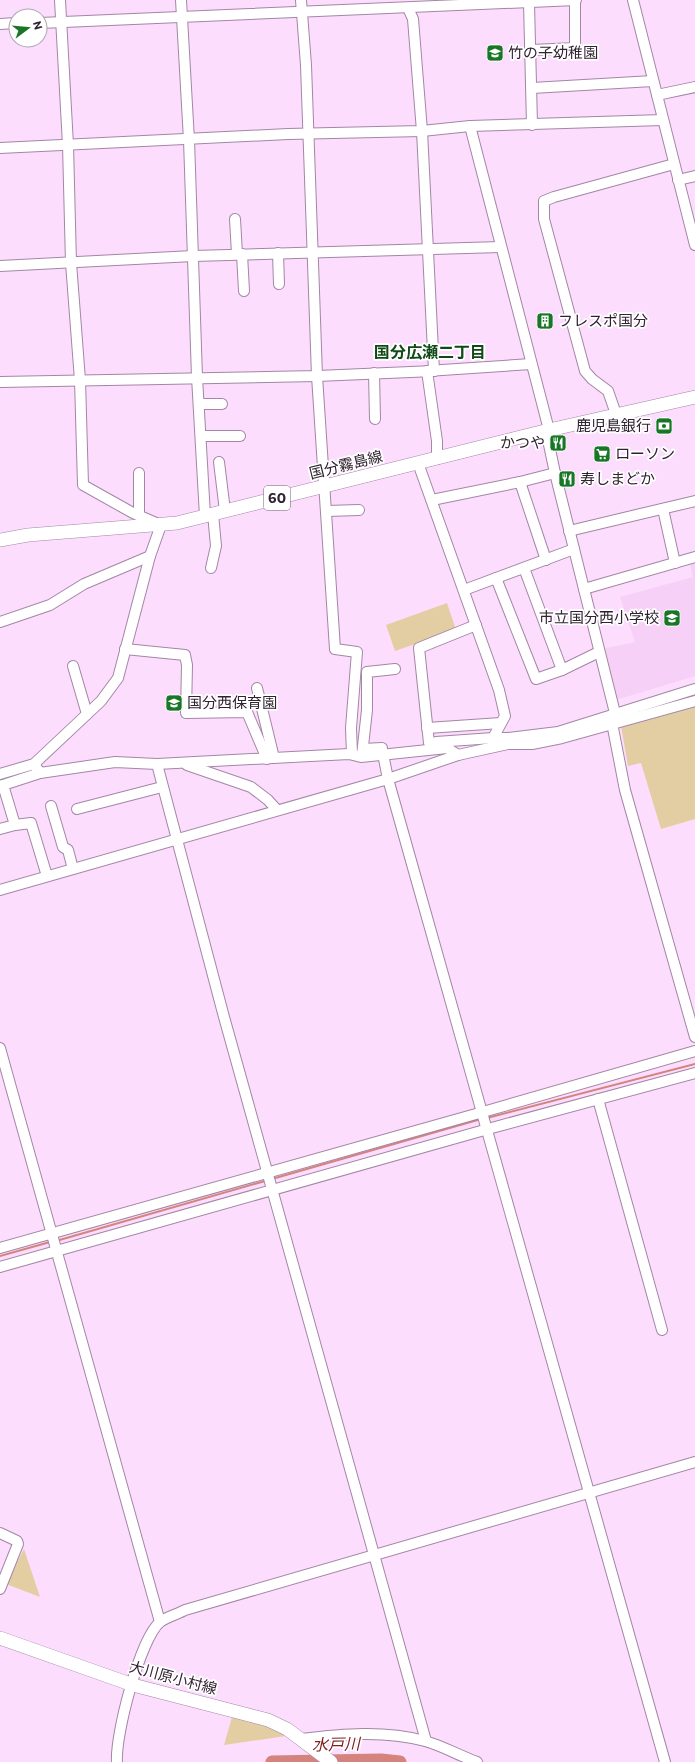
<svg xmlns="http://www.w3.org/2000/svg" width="695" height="1762" viewBox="0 0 695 1762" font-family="Commissioner,'Noto Sans JP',sans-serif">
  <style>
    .built { fill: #f6d0f7 }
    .green { fill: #e3cea3 }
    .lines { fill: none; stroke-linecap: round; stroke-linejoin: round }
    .stream { stroke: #d4847d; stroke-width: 2 }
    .river { stroke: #d4847d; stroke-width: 13 }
    .minor-casing { stroke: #a386a4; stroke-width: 12 }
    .major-casing { stroke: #a386a4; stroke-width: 14 }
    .minor { stroke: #fff; stroke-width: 10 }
    .major { stroke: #fff; stroke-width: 13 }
    .labels { text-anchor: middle; stroke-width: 3.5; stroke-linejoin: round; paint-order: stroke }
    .shield { fill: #fff; stroke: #6d656d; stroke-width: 1 }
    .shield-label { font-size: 14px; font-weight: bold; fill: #2f232f }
    .poi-label { font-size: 15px; fill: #2f232f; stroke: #fff; text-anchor: start }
    .street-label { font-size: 15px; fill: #2f232f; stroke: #fff }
    .neighbourhood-label { font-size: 16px; font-weight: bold; fill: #0f4916; stroke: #fff }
    .water-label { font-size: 16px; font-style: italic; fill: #7f2020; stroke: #fff }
  </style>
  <rect width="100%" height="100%" fill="#fdddfe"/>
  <path class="built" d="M695,560V676L616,700L602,649L635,642L620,597L693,577L689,561Z"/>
  <g class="green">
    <path d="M447,603L456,630L395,651L386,625Z"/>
    <path d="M695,706V819L661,829L641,763L628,766L621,726Z"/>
    <path d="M24,1549L40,1597L6,1584Z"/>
    <path d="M232,1717L270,1727L286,1736L224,1745Z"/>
  </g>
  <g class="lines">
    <g class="stream">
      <path d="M487,1118L695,1064"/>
      <path d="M272,1179L481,1119"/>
      <path d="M56,1241L265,1181"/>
      <path d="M0,1256L50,1242"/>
    </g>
    <path class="river" d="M272,1762L381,1760L400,1762"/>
    <g class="minor-casing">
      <g id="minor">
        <path d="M181,0L189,140L197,377L205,516"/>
        <path d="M301,0L306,65L317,376L335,649L357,652L351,728L352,754"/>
        <path d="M633,0L695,245"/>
        <path d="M529,3L532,125"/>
        <path d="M408,8L413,19L422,131L434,371"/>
        <path d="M40,23L576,0"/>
        <path d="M0,24L16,23"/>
        <path d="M531,50L575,48V0"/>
        <path d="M532,88L653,81"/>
        <path d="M657,95L695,87"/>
        <path d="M470,126L549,430L548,440L555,473L615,713L612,723L625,790L695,1037"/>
        <path d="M0,148L288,134L422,131L470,126L663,120"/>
        <path d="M678,180L695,176"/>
        <path d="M235,219L237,254"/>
        <path d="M278,253L279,284"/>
        <path d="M242,254L244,291"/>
        <path d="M0,266L193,256L501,247"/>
        <path d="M374,373L375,419"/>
        <path d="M0,382L317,376L434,371"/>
        <path d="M199,404H222"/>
        <path d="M616,414L608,391L592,379L585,371L544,219V201L554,197L674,164"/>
        <path d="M201,436H240"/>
        <path d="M437,459V441L427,371L531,364"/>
        <path d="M219,462L225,511"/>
        <path d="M418,463L499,690L505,716L493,738H508L558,732L695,689"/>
        <path d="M139,473V515"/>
        <path d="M520,482L546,560"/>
        <path d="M432,500L520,482L555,473"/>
        <path d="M663,509L675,563"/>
        <path d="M327,511L359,510"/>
        <path d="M569,531L695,501"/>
        <path d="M211,568L216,546L213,514"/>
        <path d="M524,568L562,670"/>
        <path d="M496,578L536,679L562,670L599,652"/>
        <path d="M584,589L695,557"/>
        <path d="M464,590L574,549"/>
        <path d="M0,622L50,605L84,584L150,556"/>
        <path d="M125,649L185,655L187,665L186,713L247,712L267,759"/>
        <path d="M73,666L87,714"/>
        <path d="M257,688L274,758"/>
        <path d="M427,728L501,723"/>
        <path d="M436,742L493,738"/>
        <path d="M429,743L419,648L476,625"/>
        <path d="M363,749L382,748"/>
        <path d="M383,754L388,779L665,1762"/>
        <path d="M362,755L367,710V672L395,669"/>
        <path d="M34,764L40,773L115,762L157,764L349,754L361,757L447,748L458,755"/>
        <path d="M157,764L224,1017L426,1741"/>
        <path d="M187,765L251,787L268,800L277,810"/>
        <path d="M0,774L34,764L101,701L118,678L150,556L161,525L133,513L83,485L80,380L71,263L68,145L60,0"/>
        <path d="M0,786L40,773"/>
        <path d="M51,806L63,847L68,850L73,869"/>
        <path d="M77,809L162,787"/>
        <path d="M15,825L31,823L47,876"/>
        <path d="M0,829L15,825L3,785"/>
        <path d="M0,890L388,779L458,755L508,744H532L562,738L695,701"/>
        <path d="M0,1048L160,1622"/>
        <path d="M598,1099L662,1330"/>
        <path d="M0,1248L483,1112L695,1051"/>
        <path d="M0,1267L488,1129L695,1073"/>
        <path d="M0,1533L17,1541L18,1544L0,1589"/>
        <path d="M301,1739C342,1734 384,1730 425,1741C443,1746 460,1756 477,1762"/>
        <path d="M117,1762C115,1735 140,1639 160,1622C166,1617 178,1614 185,1610L695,1462"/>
      </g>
    </g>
    <g class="major-casing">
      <g id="major">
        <path d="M0,540L28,535L177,523L549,430L695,397"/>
        <path d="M0,1638L133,1685L268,1720L287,1729L331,1762"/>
      </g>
    </g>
    <use href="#minor" class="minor"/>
    <use href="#major" class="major"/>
  </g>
  <defs>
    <g id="school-square" transform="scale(0.9)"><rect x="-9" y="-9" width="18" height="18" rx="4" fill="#187726" stroke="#fff"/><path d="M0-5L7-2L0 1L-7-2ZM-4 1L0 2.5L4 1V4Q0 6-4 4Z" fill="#fff"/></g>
    <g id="building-square" transform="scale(0.9)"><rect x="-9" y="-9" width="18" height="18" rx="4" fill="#187726" stroke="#fff"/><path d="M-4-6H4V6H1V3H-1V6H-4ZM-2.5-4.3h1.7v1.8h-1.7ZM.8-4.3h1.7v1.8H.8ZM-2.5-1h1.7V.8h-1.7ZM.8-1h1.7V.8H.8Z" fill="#fff"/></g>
    <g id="bank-square" transform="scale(0.9)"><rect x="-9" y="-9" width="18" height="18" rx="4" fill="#187726" stroke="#fff"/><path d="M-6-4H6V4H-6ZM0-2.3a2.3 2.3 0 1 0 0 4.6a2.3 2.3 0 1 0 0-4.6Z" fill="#fff"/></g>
    <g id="restaurant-square" transform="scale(0.9)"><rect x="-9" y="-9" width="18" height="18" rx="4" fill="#187726" stroke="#fff"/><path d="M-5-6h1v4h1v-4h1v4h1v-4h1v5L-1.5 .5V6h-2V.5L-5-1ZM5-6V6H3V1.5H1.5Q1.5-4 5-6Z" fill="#fff"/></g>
    <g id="supermarket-square" transform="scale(0.9)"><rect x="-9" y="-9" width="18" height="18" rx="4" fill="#187726" stroke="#fff"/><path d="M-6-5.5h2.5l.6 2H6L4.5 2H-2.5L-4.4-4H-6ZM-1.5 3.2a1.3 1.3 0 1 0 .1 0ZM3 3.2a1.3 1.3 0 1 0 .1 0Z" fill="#fff"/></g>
  </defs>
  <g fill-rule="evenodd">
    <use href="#school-square" x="495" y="53"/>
    <use href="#building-square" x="545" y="321"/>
    <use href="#bank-square" x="664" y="426"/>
    <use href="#restaurant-square" x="558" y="443"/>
    <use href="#supermarket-square" x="602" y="454"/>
    <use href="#restaurant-square" x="567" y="479"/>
    <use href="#school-square" x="672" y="618"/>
    <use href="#school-square" x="174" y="703"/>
  </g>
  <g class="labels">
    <rect class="shield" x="264" y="486" width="26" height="24" rx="3"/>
    <g class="shield-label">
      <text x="277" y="503">60</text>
    </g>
    <g class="poi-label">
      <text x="508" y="58">竹の子幼稚園</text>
      <text x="558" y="326">フレスポ国分</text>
      <text x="651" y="431" text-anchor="end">鹿児島銀行</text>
      <text x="545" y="448" text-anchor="end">かつや</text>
      <text x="615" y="459">ローソン</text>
      <text x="580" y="484">寿しまどか</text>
      <text x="659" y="623" text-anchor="end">市立国分西小学校</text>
      <text x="187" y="708">国分西保育園</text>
    </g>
    <g class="street-label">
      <text transform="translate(346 465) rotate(-14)" y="5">国分霧島線</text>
      <text transform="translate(173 1678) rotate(15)" y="5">大川原小村線</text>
    </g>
    <g class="neighbourhood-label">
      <text x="430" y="358">国分広瀬二丁目</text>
    </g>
    <g class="water-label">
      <text transform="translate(336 1744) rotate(-1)" y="6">水戸川</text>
    </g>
  </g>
  <g transform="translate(28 28) rotate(74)"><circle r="19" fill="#ffffff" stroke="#aca7ac"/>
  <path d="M0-3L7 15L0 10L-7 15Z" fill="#187726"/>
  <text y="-6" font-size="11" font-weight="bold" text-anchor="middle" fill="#2f232f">N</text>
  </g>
</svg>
